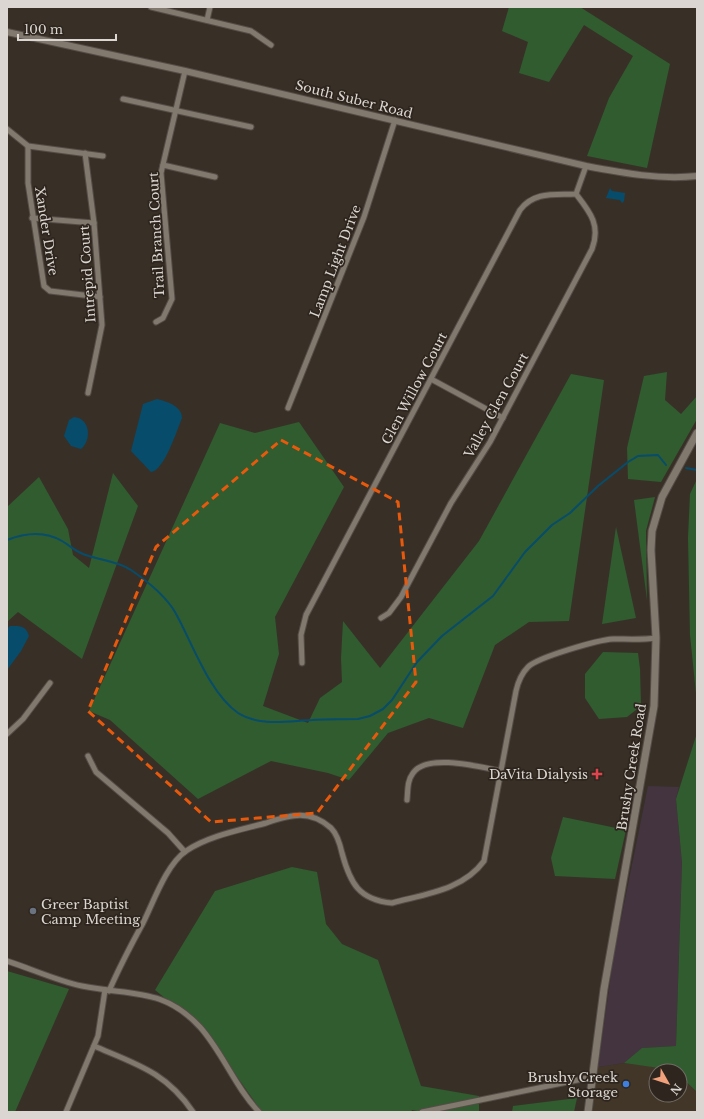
<svg xmlns="http://www.w3.org/2000/svg" width="704" height="1119" viewBox="0 0 704 1119" font-family="'Libre Baskerville',serif">
  <style>
    .built { fill: #413627 }
    .industrial { fill: #433440 }
    .green { fill: #305c2f }
    .water { fill: #074c6b }
    .lines { fill: none; stroke-linecap: round; stroke-linejoin: round }
    .stream { stroke: #074c6b; stroke-width: 2 }
    .minor-casing { stroke: #544d46; stroke-width: 7 }
    .tertiary-casing { stroke: #544d46; stroke-width: 8 }
    .secondary-casing { stroke: #544d46; stroke-width: 9 }
    .minor { stroke: #81786e; stroke-width: 5 }
    .tertiary { stroke: #81786e; stroke-width: 6 }
    .secondary { stroke: #81786e; stroke-width: 7 }
    .marked { fill: none; stroke: #e8590c; stroke-width: 3; stroke-dasharray: 8 5; stroke-linejoin: round }
    .health-dot { fill: #e0444e; stroke: #2e261e; stroke-width: 1.5 }
    .worship-dot { fill: #6b7280; stroke: #2e261e; stroke-width: 1.5 }
    .shop-dot { fill: #3f7fe0; stroke: #2e261e; stroke-width: 1.5 }
    .labels { text-anchor: middle; stroke-width: 3.5; stroke-linejoin: round; paint-order: stroke }
    .street-label { font-size: 13px; fill: #dbd6d1; stroke: #2e261e }
    .poi-label { font-size: 13px; fill: #dbd6d1; stroke: #2e261e; text-anchor: end }
  </style>
  <rect width="100%" height="100%" fill="#383027"/>
  <path class="built" d="M624,1063L673,1069L675,1071H656V1095H680V1076L697,1092V1112H592L598,1067Z"/>
  <path class="industrial" d="M648,786L679,787L676,799L682,863L676,1046L643,1048L624,1063L598,1067L614,954Z"/>
  <g class="green">
    <path d="M509,7H580L670,64L647,168L587,156L609,98L633,56L584,25L549,82L519,73L528,42L502,31Z"/>
    <path d="M667,372L665,400L681,414L697,396V419L661,482L628,479L627,448L644,376Z"/>
    <path d="M571,374L604,380L569,621L529,622L495,645L463,728L429,718L388,733L349,780L328,773L271,761L198,799L110,720L89,711L220,423L255,433L299,422L344,487L275,617L279,654L263,706L308,723L320,698L342,682L341,658L343,621L380,668L479,541Z"/>
    <path d="M113,473L138,506L82,659L18,612L7,622V507L39,477L68,529L73,555L89,568Z"/>
    <path d="M697,479V703L690,635L688,538L690,494Z"/>
    <path d="M655,497L646,531L647,600L634,500Z"/>
    <path d="M616,527L636,618L602,624Z"/>
    <path d="M603,652L638,653L640,669L641,706L627,717L599,719L585,698V674Z"/>
    <path d="M697,733V1092L680,1076V1071L624,1063L642,1048L676,1046L682,863L676,799Z"/>
    <path d="M563,817L626,830L615,879L555,876L551,858Z"/>
    <path d="M292,867L317,872L326,924L342,944L378,960L421,1086L479,1096V1112H422L412,1110L411,1112H262L204,1030L155,990L215,891Z"/>
    <path d="M7,971L69,989L15,1112H7Z"/>
    <path d="M577,1098L574,1112H512L513,1106Z"/>
  </g>
  <g class="water">
    <path d="M610,188L612,191L625,193L624,201L622,203L620,200L606,198Z"/>
    <path d="M157,399C166,401 182,406 182,418C177,430 164,471 151,472L131,451L143,404Z"/>
    <path d="M74,417C90,418 92,440 81,449L71,446L64,436L69,420Z"/>
    <path d="M10,626C19,626 26,625 29,636L21,651L7,670V629Z"/>
  </g>
  <g class="lines">
    <g class="stream">
      <path d="M686,468L697,470"/>
      <path d="M7,540C25,533 45,531 62,541C69,545 75,551 83,554C98,560 118,561 131,570C147,581 165,595 175,612C192,642 209,693 238,713C260,727 288,721 312,720C327,719 343,719 358,719L370,716L383,709L392,700L417,662L442,636L493,596L525,552L552,525L570,513L598,486L628,462L638,456L658,455L666,465"/>
    </g>
    <g class="minor-casing">
      <g id="minor">
        <path d="M151,7L251,31L271,45"/>
        <path d="M207,20L210,7"/>
        <path d="M123,99L251,127"/>
        <path d="M7,129L28,146L103,156"/>
        <path d="M28,146V183L44,286L50,291L100,297"/>
        <path d="M85,153L94,223L102,325L88,393"/>
        <path d="M163,165L215,177"/>
        <path d="M32,218L94,223"/>
        <path d="M156,322L163,318L172,299L161,173L185,71"/>
        <path d="M431,379L503,418"/>
        <path d="M288,408L364,217L395,120"/>
        <path d="M381,618L389,613L401,597L451,503L490,442L592,249C601,225 590,212 576,194"/>
        <path d="M302,663L301,635L306,615L520,210C534,191 555,195 576,194L586,166"/>
        <path d="M7,734L23,719L50,683"/>
        <path d="M88,756L96,772L168,833L185,852"/>
        <path d="M407,800C408,790 407,781 413,773C427,753 480,767 501,771"/>
        <path d="M7,961C32,969 57,981 82,986C131,996 163,987 200,1027C223,1053 235,1087 259,1112"/>
        <path d="M109,991C119,968 131,945 143,923C154,901 166,865 186,851C208,836 240,830 266,823C291,815 309,809 331,828C337,834 340,844 342,853C350,883 359,900 392,903C425,894 463,890 484,861L516,691C518,682 521,674 528,667C538,657 598,640 613,639C627,639 642,640 656,638"/>
        <path d="M94,1046C136,1064 166,1072 193,1112"/>
        <path d="M66,1112L98,1036L105,990"/>
        <path d="M422,1112L592,1077"/>
      </g>
    </g>
    <g class="tertiary-casing">
      <path id="tertiary" d="M7,32L185,71L586,166C623,173 660,180 697,176"/>
    </g>
    <g class="secondary-casing">
      <path id="secondary" d="M588,1112L604,989L654,706L656,638L651,550L652,531L662,497L697,433"/>
    </g>
    <use href="#minor" class="minor"/>
    <use href="#tertiary" class="tertiary"/>
    <use href="#secondary" class="secondary"/>
  </g>
  <path class="marked" d="M281,440L398,502L416,682L317,813L211,822L88,711L156,547Z"/>
  <path class="health-dot" d="M595 768h4v4h4v4h-4v4h-4v-4h-4v-4h4z"/>
  <circle class="worship-dot" cx="33" cy="911" r="4"/>
  <circle class="shop-dot" cx="626" cy="1084" r="4"/>
  <g class="labels">
    <g class="street-label">
      <text transform="translate(354 99) rotate(14)" y="5">South Suber Road</text>
      <text transform="translate(47 231) rotate(81)" y="5">Xander Drive</text>
      <text transform="translate(156 235) rotate(-93)" y="5">Trail Branch Court</text>
      <text transform="translate(335 261) rotate(-69)" y="5">Lamp Light Drive</text>
      <text transform="translate(87 274) rotate(-94)" y="5">Intrepid Court</text>
      <text transform="translate(414 388) rotate(-62)" y="5">Glen Willow Court</text>
      <text transform="translate(496 405) rotate(-61)" y="5">Valley Glen Court</text>
      <text transform="translate(631 767) rotate(-81)" y="5">Brushy Creek Road</text>
    </g>
    <g class="poi-label">
      <text x="588" y="779">DaVita Dialysis</text>
      <text x="41" y="909" text-anchor="start">Greer Baptist<tspan x="41" dy="15">Camp Meeting</tspan></text>
      <text x="618" y="1082">Brushy Creek<tspan x="618" dy="15">Storage</tspan></text>
    </g>
  </g>
  <rect width="704" height="1119" fill="none" stroke="#dbd6d1" stroke-width="16"/>
  <g transform="translate(668 1083) rotate(129)"><circle r="19" fill="#2e261e" stroke="#736c66"/>
  <path d="M0-3L7 15L0 10L-7 15Z" fill="#f1a17b"/>
  <text y="-6" font-size="11" font-weight="bold" text-anchor="middle" fill="#dbd6d1">N</text>
  </g>
  <path d="M18 34v6h98v-6" fill="none" stroke="#dbd6d1" stroke-width="2"/>
  <text x="24" y="34" font-size="12" fill="#dbd6d1" stroke="#2e261e" stroke-width="3" paint-order="stroke">100 m</text>
</svg>
